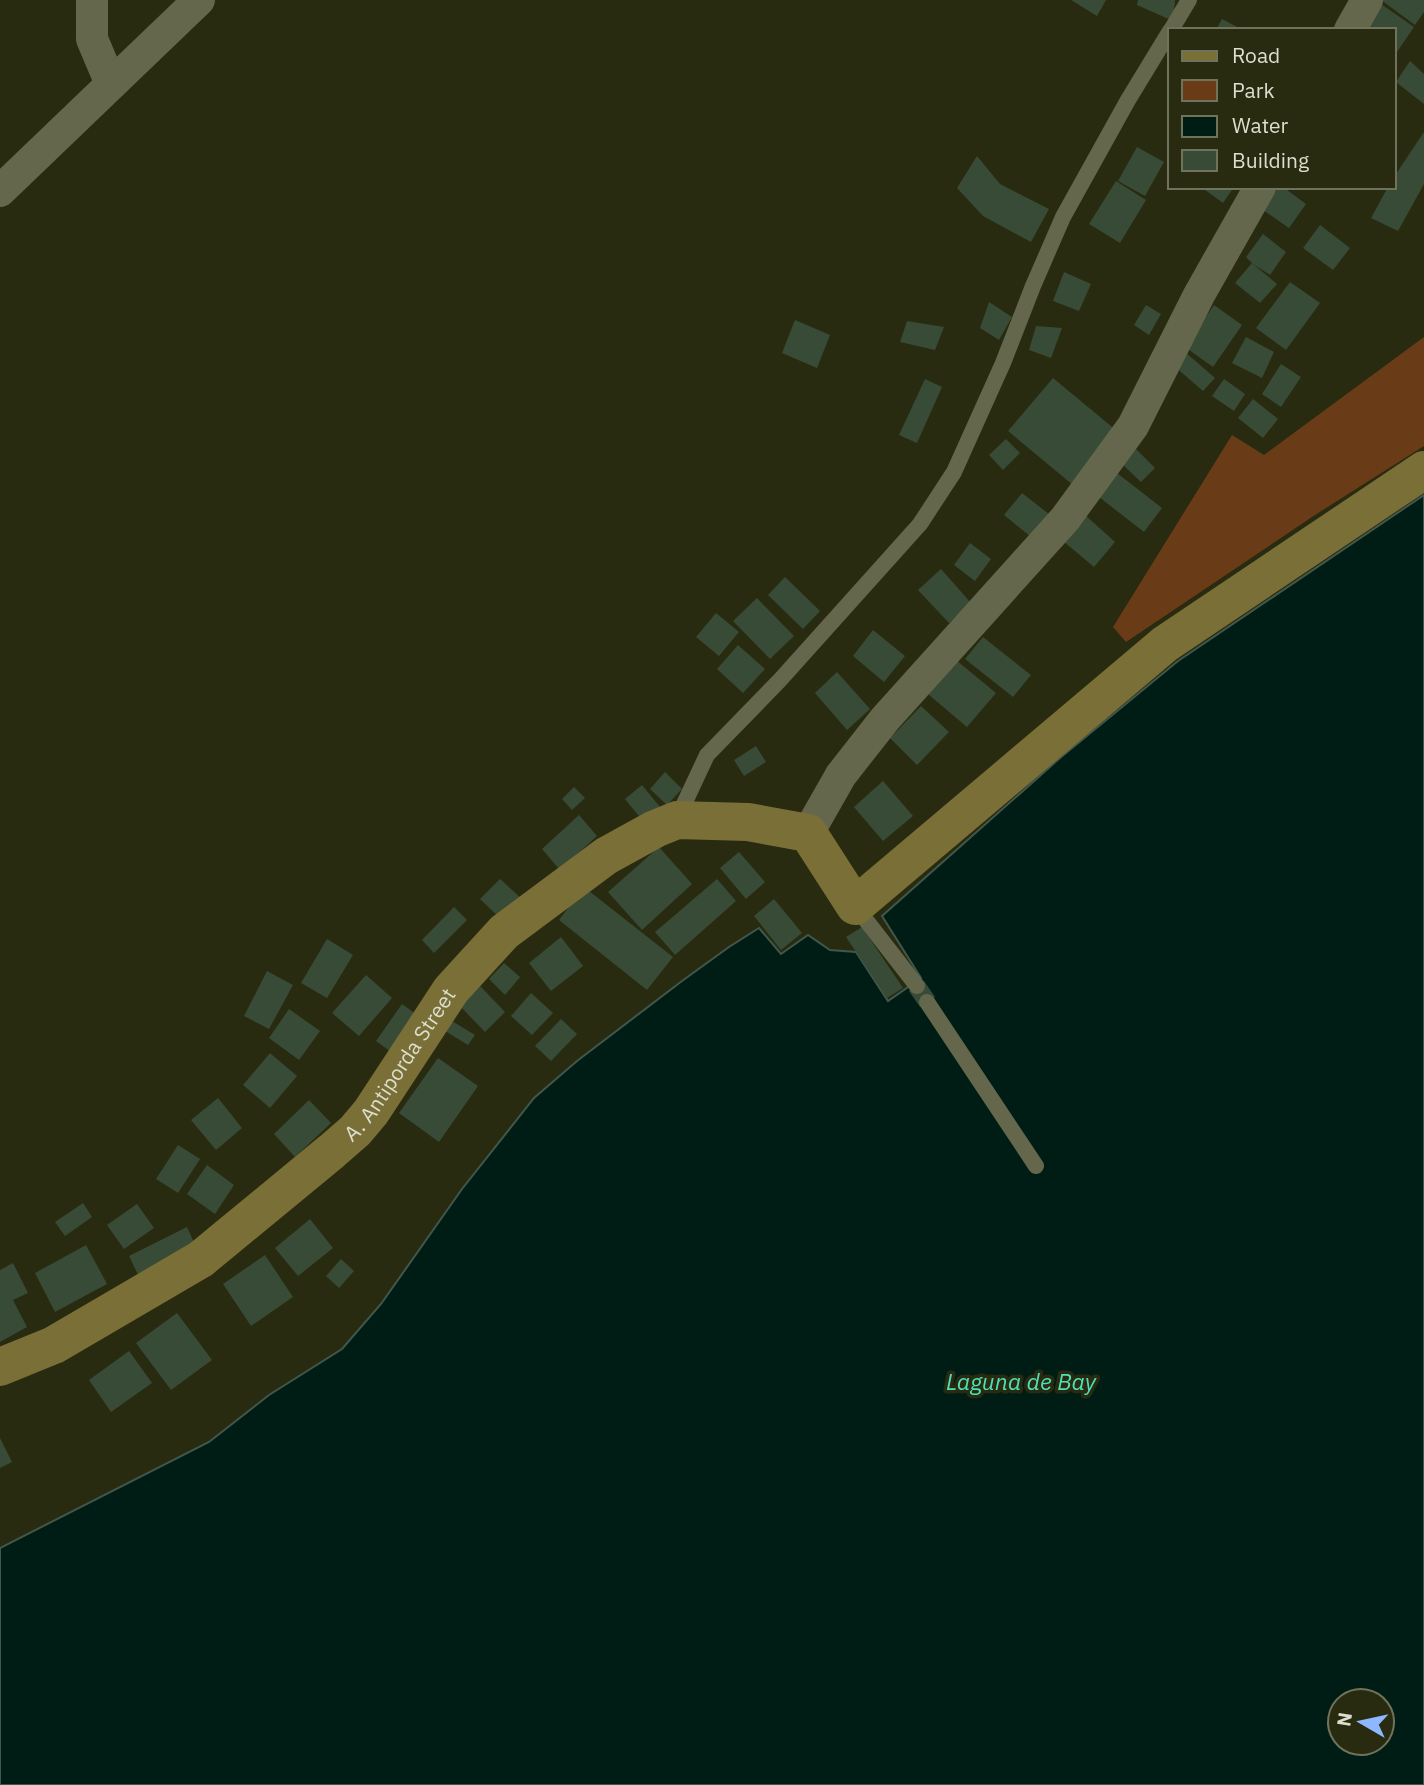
<svg xmlns="http://www.w3.org/2000/svg" width="1424" height="1785" viewBox="0 0 1424 1785" font-family="'IBM Plex Sans',sans-serif">
  <style>
    .green { fill: #6a3b17 }
    .water { fill: #001d15; stroke: #42574c; stroke-width: 2; fill-rule: evenodd }
    .building { fill: #384b36 }
    .lines { fill: none; stroke-linecap: round; stroke-linejoin: round }
    .lane { stroke: #64674b; stroke-width: 16 }
    .street { stroke: #64674b; stroke-width: 32 }
    .secondary { stroke: #7a6f37; stroke-width: 38 }
    .labels { text-anchor: middle; stroke-width: 7; stroke-linejoin: round; paint-order: stroke }
    .street-label { font-size: 21px; fill: #dcdece; stroke: #282b10 }
    .water-label { font-size: 23px; font-style: italic; fill: #4edfb9; stroke: #282b10 }
  </style>
  <rect width="100%" height="100%" fill="#282b10"/>
  <path class="green" d="M1424,337V446L1315,515L1126,642L1113,627L1232,435L1264,455Z"/>
  <path class="water" d="M1424,495V1785H0V1548L209,1442L269,1395L342,1349L381,1304L462,1189L534,1098L577,1061L682,981L729,947L759,928L781,954L808,935L830,950L856,952L888,1001L921,978L882,916L1060,758L1178,661ZM1340,1701H1382V1743H1340Z"/>
  <g class="building">
    <path d="M1071,0H1106L1097,16Z"/>
    <path d="M1138,0H1175L1173,21L1137,5Z"/>
    <path d="M1381,0H1424V12L1415,25Z"/>
    <path d="M1381,4L1414,27L1397,52L1394,50V30H1363Z"/>
    <path d="M1222,19L1243,30H1216Z"/>
    <path d="M1410,61L1424,74V104L1396,82Z"/>
    <path d="M1424,132V184L1398,231L1371,218L1388,187H1394V177Z"/>
    <path d="M1137,147L1164,162L1145,196L1118,181Z"/>
    <path d="M977,156L1000,184L1049,209L1031,242L983,216L957,188Z"/>
    <path d="M1116,181L1146,200L1120,243L1089,224Z"/>
    <path d="M1201,187H1234L1223,203Z"/>
    <path d="M1278,187H1283L1306,204L1289,228L1263,210Z"/>
    <path d="M1320,225L1350,248L1333,270L1303,248Z"/>
    <path d="M1263,234L1286,252L1270,275L1253,264L1277,284L1260,303L1235,283L1252,263L1246,257Z"/>
    <path d="M1064,272L1091,284L1079,311L1053,301Z"/>
    <path d="M1290,282L1320,303L1286,350L1256,328Z"/>
    <path d="M989,302L1012,317L999,340L980,328Z"/>
    <path d="M1146,305L1161,314L1149,335L1134,325Z"/>
    <path d="M1214,305L1242,325L1213,367L1185,347Z"/>
    <path d="M795,320L830,335L817,368L782,353Z"/>
    <path d="M907,321L944,327L935,350L900,342Z"/>
    <path d="M1036,326L1062,328L1051,358L1029,350Z"/>
    <path d="M1246,337L1274,352L1262,378L1232,363Z"/>
    <path d="M1185,352L1215,378L1203,391L1173,365Z"/>
    <path d="M1281,364L1301,377L1281,407L1262,394Z"/>
    <path d="M1053,378L1123,436L1079,490L1008,431Z"/>
    <path d="M925,379L942,387L917,443L899,435Z"/>
    <path d="M1224,379L1245,394L1234,411L1212,396Z"/>
    <path d="M1253,399L1278,419L1263,438L1238,418Z"/>
    <path d="M1006,439L1020,453L1003,470L989,455Z"/>
    <path d="M1136,449L1155,468L1141,482L1122,464Z"/>
    <path d="M1117,473L1162,508L1144,532L1099,497Z"/>
    <path d="M1022,493L1049,514L1031,537L1004,515Z"/>
    <path d="M1085,515L1115,542L1094,567L1063,541Z"/>
    <path d="M970,543L991,559L975,581L954,565Z"/>
    <path d="M941,569L971,603L949,623L918,590Z"/>
    <path d="M785,577L820,611L803,629L768,595Z"/>
    <path d="M757,598L794,636L770,659L733,621Z"/>
    <path d="M716,613L739,632L719,656L696,637Z"/>
    <path d="M873,630L905,656L884,682L853,656Z"/>
    <path d="M983,637L1031,675L1013,697L965,659Z"/>
    <path d="M738,645L765,669L743,693L717,669Z"/>
    <path d="M956,660L996,693L967,727L928,694Z"/>
    <path d="M837,672L870,709L847,730L815,693Z"/>
    <path d="M921,706L949,732L917,765L890,738Z"/>
    <path d="M756,746L766,762L744,776L734,760Z"/>
    <path d="M665,772L682,789L667,805L650,789Z"/>
    <path d="M883,781L913,816L883,841L854,807Z"/>
    <path d="M642,785L665,813L648,827L625,799Z"/>
    <path d="M574,787L585,798L572,810L562,799Z"/>
    <path d="M579,815L597,836L560,870L542,849Z"/>
    <path d="M659,847L692,884L642,930L608,892Z"/>
    <path d="M739,852L765,882L746,899L720,868Z"/>
    <path d="M500,879L522,899L503,921L480,899Z"/>
    <path d="M717,879L736,901L675,955L655,932Z"/>
    <path d="M584,887L673,957L647,990L559,920Z"/>
    <path d="M774,899L802,933L781,950L754,916Z"/>
    <path d="M454,907L467,920L434,953L422,940Z"/>
    <path d="M862,927L903,988L887,998L846,937Z"/>
    <path d="M561,937L583,966L551,991L529,963Z"/>
    <path d="M327,939L353,955L327,998L301,983Z"/>
    <path d="M504,963L520,977L505,995L489,979Z"/>
    <path d="M267,971L293,985L269,1029L244,1016Z"/>
    <path d="M366,975L392,998L359,1036L332,1013Z"/>
    <path d="M924,981L935,997L920,1007L909,991Z"/>
    <path d="M480,986L505,1012L485,1032L460,1006Z"/>
    <path d="M531,993L553,1013L532,1035L511,1016Z"/>
    <path d="M402,1004L420,1017L394,1054L376,1041Z"/>
    <path d="M289,1009L320,1031L299,1060L269,1038Z"/>
    <path d="M561,1019L577,1034L551,1061L535,1046Z"/>
    <path d="M452,1021L475,1035L468,1045L445,1031Z"/>
    <path d="M270,1053L297,1076L270,1108L243,1085Z"/>
    <path d="M438,1058L478,1086L439,1142L399,1113Z"/>
    <path d="M218,1098L242,1128L216,1150L191,1120Z"/>
    <path d="M309,1100L331,1123L295,1157L274,1134Z"/>
    <path d="M178,1145L200,1159L178,1193L156,1179Z"/>
    <path d="M207,1165L234,1185L215,1214L187,1194Z"/>
    <path d="M83,1203L92,1217L65,1236L55,1222Z"/>
    <path d="M137,1204L154,1228L124,1249L107,1225Z"/>
    <path d="M310,1219L333,1248L298,1276L275,1248Z"/>
    <path d="M187,1227L202,1260L145,1289L129,1256Z"/>
    <path d="M86,1245L107,1284L55,1312L35,1273Z"/>
    <path d="M265,1255L293,1297L251,1326L223,1284Z"/>
    <path d="M341,1259L354,1271L339,1288L326,1276Z"/>
    <path d="M13,1263L28,1293L13,1300L27,1327L0,1342V1270Z"/>
    <path d="M177,1313L212,1360L171,1390L136,1343Z"/>
    <path d="M129,1351L152,1383L111,1412L89,1380Z"/>
    <path d="M0,1438L12,1462L0,1468Z"/>
  </g>
  <g class="lines">
    <g class="lane">
      <path d="M1171,30L1189,0"/>
      <path d="M677,819L707,755L780,680L920,524L954,472L1003,363L1033,286L1063,217L1128,100L1170,31"/>
      <path d="M855,906L917,986"/>
      <path d="M927,1002L1036,1166"/>
    </g>
    <g class="street">
      <path d="M92,0V39L111,84"/>
      <path d="M1350,30L1367,0"/>
      <path d="M0,191L199,0"/>
      <path d="M808,833L841,775L885,719L1065,519L1133,426L1199,295L1260,187"/>
    </g>
    <path class="secondary" id="s1" d="M0,1367L54,1345L201,1259L332,1151L355,1131L371,1112L451,990L504,932L606,856L655,829L677,820L748,822L808,833L855,906L1165,644L1424,470"/>
  </g>
  <g class="labels">
    <g class="street-label">
      <text dy="7" stroke="none"><textPath href="#s1" startOffset="509">A. Antiporda Street</textPath></text>
    </g>
    <g class="water-label">
      <text x="1021" y="1390">Laguna de Bay</text>
    </g>
  </g>
  <rect x="1168" y="28" width="228" height="161" fill="#282b10" stroke="#70735c" stroke-width="2"/>
  <rect x="1182" y="51" width="35" height="10" fill="#7a6f37" stroke="#70735c" stroke-width="2"/>
  <text x="1232" y="63" font-size="21" fill="#dcdece">Road</text>
  <rect x="1182" y="80" width="35" height="21" fill="#6a3b17" stroke="#70735c" stroke-width="2"/>
  <text x="1232" y="98" font-size="21" fill="#dcdece">Park</text>
  <rect x="1182" y="116" width="35" height="21" fill="#001d15" stroke="#70735c" stroke-width="2"/>
  <text x="1232" y="133" font-size="21" fill="#dcdece">Water</text>
  <rect x="1182" y="150" width="35" height="21" fill="#384b36" stroke="#70735c" stroke-width="2"/>
  <text x="1232" y="168" font-size="21" fill="#dcdece">Building</text>
  <g transform="translate(1361 1722) rotate(279)"><circle r="33" fill="#282b10" stroke="#70735c" stroke-width="2"/>
  <path d="M0-5L12 26L0 18L-12 26Z" fill="#8eb8fd"/>
  <text y="-10" font-size="19" font-weight="bold" text-anchor="middle" fill="#dcdece">N</text>
  </g>
</svg>
